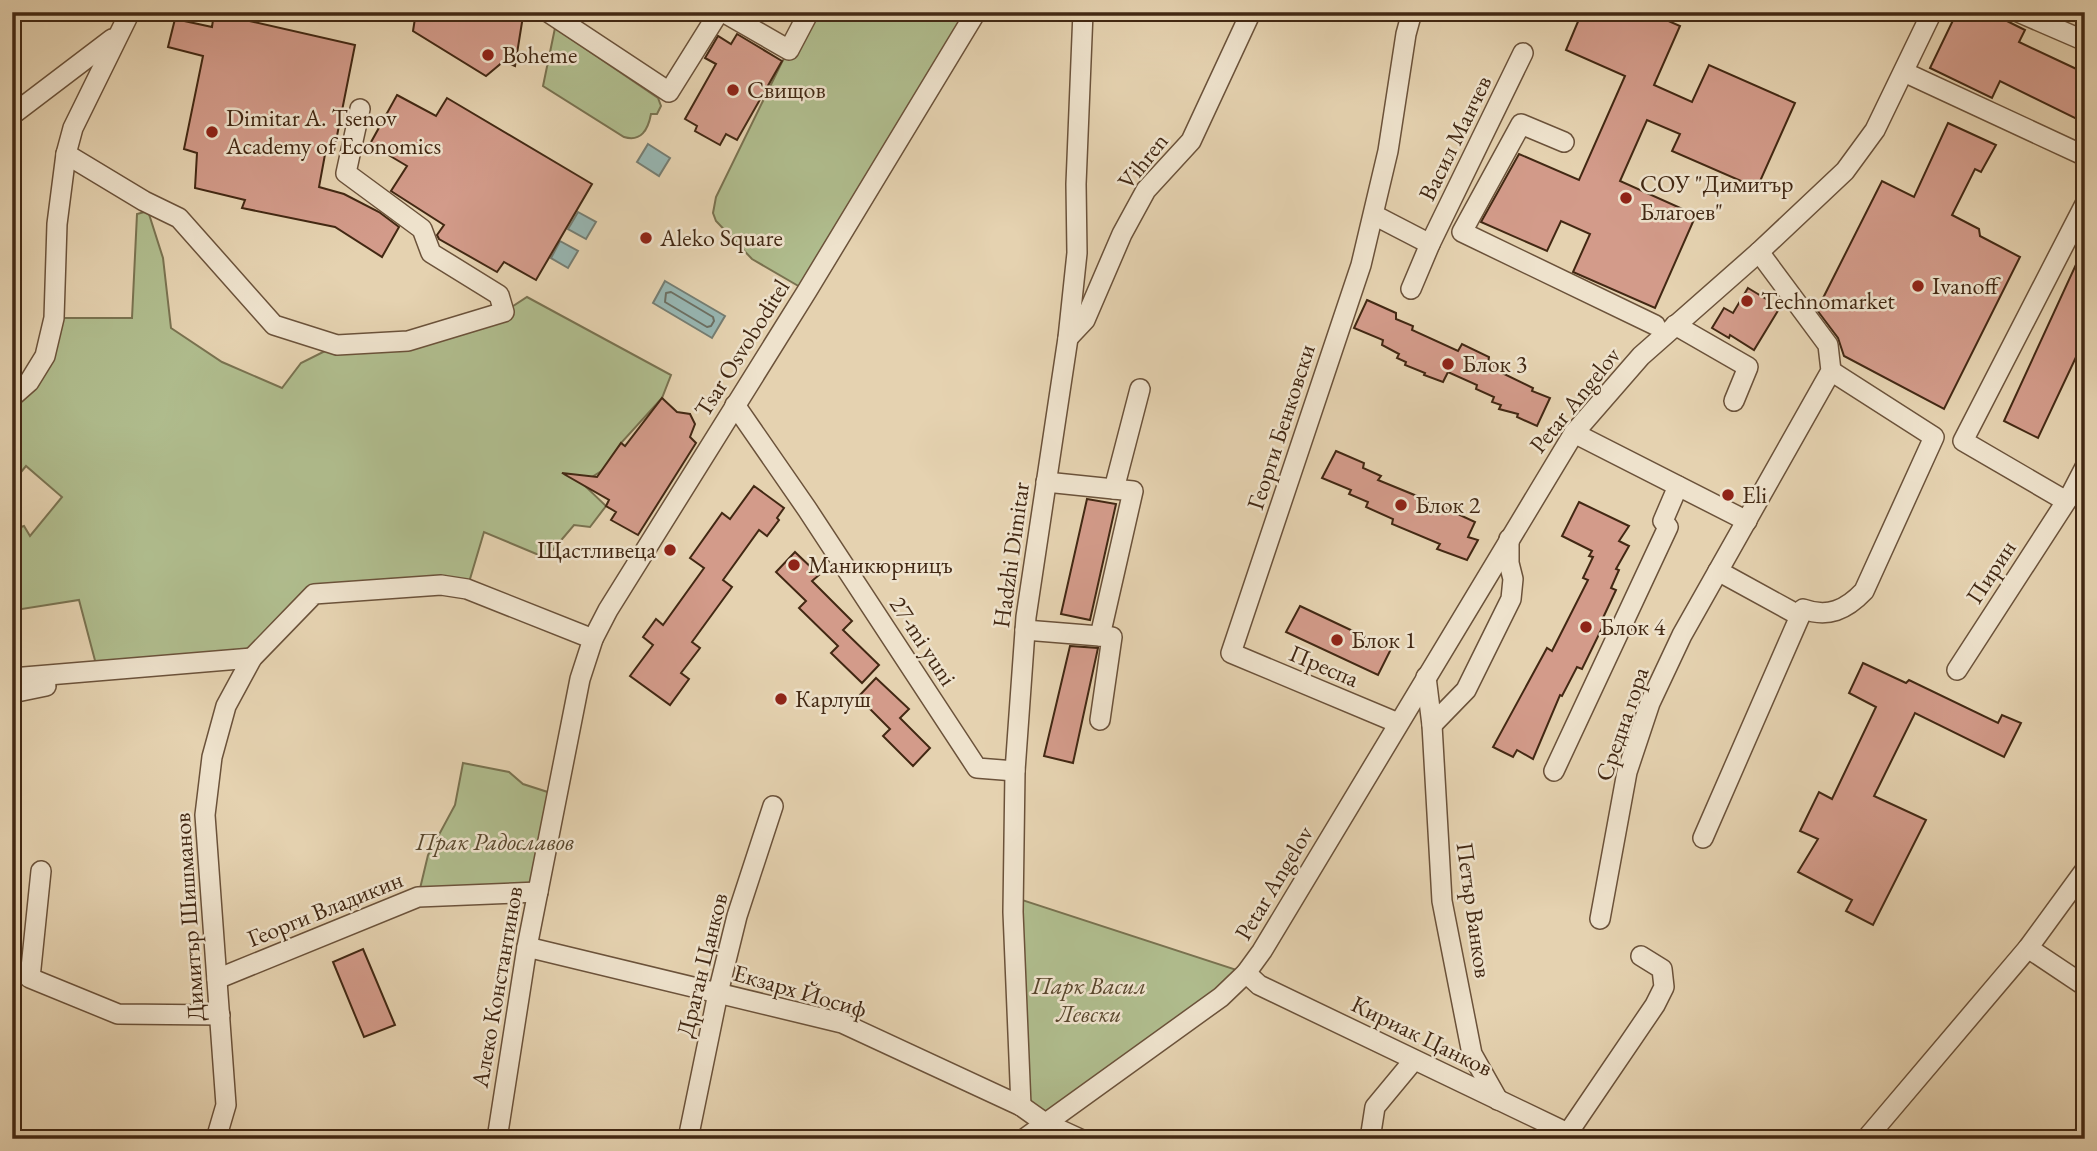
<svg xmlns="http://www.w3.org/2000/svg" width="2097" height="1151" viewBox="0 0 2097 1151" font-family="'EB Garamond',serif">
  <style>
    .green { fill: #b0bd8e; stroke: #797250; stroke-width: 2 }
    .water { fill: #97b6b2; stroke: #757d72; stroke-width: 2 }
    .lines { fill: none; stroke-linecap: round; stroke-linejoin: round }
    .shore { stroke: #6c6f62; stroke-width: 2 }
    .building { fill: #d39b8a; stroke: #422813; stroke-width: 2 }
    .minor-casing { stroke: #6b523a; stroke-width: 22 }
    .minor { stroke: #eee2cc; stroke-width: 19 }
    .poi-dot { fill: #8f2418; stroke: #eee2cc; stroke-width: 2.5 }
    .labels { text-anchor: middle; stroke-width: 5; stroke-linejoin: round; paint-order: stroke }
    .poi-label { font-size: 24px; fill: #422813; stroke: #eee2cc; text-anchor: start }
    .street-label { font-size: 24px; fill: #422813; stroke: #eee2cc }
    .park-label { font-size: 24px; font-style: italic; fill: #58462c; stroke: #eee2cc }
  </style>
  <rect width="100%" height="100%" fill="#e5d2b0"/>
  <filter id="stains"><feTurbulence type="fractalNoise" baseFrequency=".00286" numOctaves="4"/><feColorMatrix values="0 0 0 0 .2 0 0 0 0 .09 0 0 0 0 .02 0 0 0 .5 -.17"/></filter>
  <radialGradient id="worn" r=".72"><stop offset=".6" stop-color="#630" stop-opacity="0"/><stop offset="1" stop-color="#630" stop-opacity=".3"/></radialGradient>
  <g class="green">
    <path d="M813,12H968L807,291L752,259L716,221L713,213L716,197L782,62Z"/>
    <path d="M555,28L658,98L661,106L657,114H651C648,130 641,142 624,137L543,86Z"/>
    <path d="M148,211L163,258L171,328L222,362L282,388L301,363L337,345L408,341L504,312L527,297L671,375L662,398L621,443L611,465L592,477L585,486L606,506L590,527L574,525L546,558L484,532L467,589L315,594L252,658L97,668L79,600L15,610L12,676V530L24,526L30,536L62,497L26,466L12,483V409L45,356L54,318H132L137,214Z"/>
    <path d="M463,763L509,772L523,784L557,795L538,892L418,897L428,855L455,805Z"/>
    <path d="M1013,897L1246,973L1045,1123L1021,1106Z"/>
  </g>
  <g class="water">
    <path d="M648,144L670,158L659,176L637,162Z"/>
    <path d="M578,212L596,222L586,239L568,229Z"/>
    <path d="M560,241L578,251L568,268L551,258Z"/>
    <path d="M665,281L725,316L712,338L653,303Z"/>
  </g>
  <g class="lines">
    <path class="shore" d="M671,292L713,317L714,321L711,326L707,327L665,302L666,293Z"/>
  </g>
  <g class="building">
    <path d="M416,12H515L523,16L515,66L504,61L486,76L413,31Z"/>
    <path d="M1582,12H1648L1680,26L1654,85L1692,102L1709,65L1795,103L1757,188L1672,151L1680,134L1647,120L1620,181L1696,215L1655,308L1573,272L1590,234L1561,221L1547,251L1481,222L1519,154L1579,180L1625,76L1566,50Z"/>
    <path d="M1957,12H1989L2025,30L2019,42L2085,73V123L2000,81L1992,98L1930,68Z"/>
    <path d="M214,13L355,45L334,151L326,149L319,187L344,194L379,212L399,227L382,257L335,227L242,208L245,200L195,188L197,153L184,149L203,56L168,47L175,19L212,27Z"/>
    <path d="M737,34L782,61L737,140L726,134L720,145L695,131L697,126L685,119L716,64L705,58L718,36L731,44Z"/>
    <path d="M397,95L436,116L447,98L592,184L536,280L504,262L497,272L439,239L437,235L444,225L391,191L407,166L370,144Z"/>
    <path d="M1948,123L1996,145L1981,172L1975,169L1952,215L1979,229L1980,236L2020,257L1944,409L1844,356L1838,338L1817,310L1882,181L1914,197Z"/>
    <path d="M2085,245V338L2038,438L2004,421Z"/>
    <path d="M1748,288L1771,302L1770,307L1779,309L1754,350L1730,335L1729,338L1712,328L1724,308L1733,313Z"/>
    <path d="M1367,300L1396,313V319L1413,326L1412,330L1458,351L1462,344L1489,357L1488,363L1507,371L1504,374L1533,388L1532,391L1550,398L1537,426L1517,417L1518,414L1499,409L1501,405L1492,402L1494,397L1476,389L1477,385L1448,372L1443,382L1424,375L1425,373L1405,365L1406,362L1397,358L1399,354L1382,345L1383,340L1354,328Z"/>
    <path d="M662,398L677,412L690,414L695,424L690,437L696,443L638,535L611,520L616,512L606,506L609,500L562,473L597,477L621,443L625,446Z"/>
    <path d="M1336,451L1364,463L1363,468L1381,476L1378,480L1417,496L1443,510L1445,508L1475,522L1468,537L1478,540L1467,560L1437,549L1440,544L1392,524L1393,519L1366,507L1368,502L1349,494L1351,490L1322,478Z"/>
    <path d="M754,486L784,508L777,518L779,520L767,536L759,530L723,580L732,587L692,642L700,648L681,673L689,679L670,705L630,676L653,645L643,637L656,619L663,625L704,568L690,558L722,513L730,519Z"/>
    <path d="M1087,499L1116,504L1090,620L1061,614Z"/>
    <path d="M1579,502L1629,526L1619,541L1629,546L1616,569L1619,570L1611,588L1616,590L1602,620L1605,622L1582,669L1577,667L1562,696L1560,695L1533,759L1517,750L1513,757L1493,747L1547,648L1552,651L1588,580L1583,578L1593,557L1589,556L1592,551L1562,536Z"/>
    <path d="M795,552L819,575L812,581L852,621L843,630L879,665L862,683L831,653L838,646L799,608L806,601L776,572Z"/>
    <path d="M1300,606L1391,649L1378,675L1286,632Z"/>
    <path d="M1070,646L1098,648L1073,763L1044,756Z"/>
    <path d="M1863,663L1906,683L1909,680L1998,723L2002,715L2021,723L2004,757L1915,713L1874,796L1926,820L1873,925L1846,911L1852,900L1798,872L1818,839L1800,831L1819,792L1832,799L1876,707L1849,693Z"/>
    <path d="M876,678L909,709L900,718L930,748L913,766L883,736L890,729L858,697Z"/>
    <path d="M363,949L395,1025L364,1037L333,962Z"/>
  </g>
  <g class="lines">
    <g class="minor-casing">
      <g id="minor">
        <path d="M548,12L669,92L719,12"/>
        <path d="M723,12L789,50L809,12"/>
        <path d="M2018,12L2085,41"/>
        <path d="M1904,72L2085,156"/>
        <path d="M12,115L112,39"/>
        <path d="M1564,142L1521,124L1462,232L1655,325"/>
        <path d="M66,154L144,201L179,218L274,325L337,345L408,341L504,312L499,295L431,253L422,229L346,173L360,109"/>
        <path d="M1374,215L1430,244"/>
        <path d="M1411,289L1430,244L1523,53"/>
        <path d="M1675,325L1748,367L1734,401"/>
        <path d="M1068,338L1085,320L1122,234L1146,190L1191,141L1251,12"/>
        <path d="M12,397L29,382L45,356L54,318L57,224L66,154L73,128L130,12"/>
        <path d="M735,405L807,509L977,768L1015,771"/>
        <path d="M1574,433L1747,521"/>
        <path d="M1046,482L1133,491L1100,636"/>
        <path d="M1114,489L1140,389"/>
        <path d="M2066,501L1963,441L2085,204"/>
        <path d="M1800,616L1803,609C1828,618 1846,610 1864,591L1934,437L1831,371"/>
        <path d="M1025,630L1112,637L1100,720"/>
        <path d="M1957,670L2071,494L2085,467"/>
        <path d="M1426,677L1432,725L1442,901L1472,1054L1498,1100"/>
        <path d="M12,678L252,658"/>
        <path d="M12,693L46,686"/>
        <path d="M1398,723L1231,653L1361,265L1388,151L1406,34L1412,12"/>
        <path d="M1432,725L1466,690L1511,599L1513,579L1509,563V539"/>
        <path d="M1554,771L1668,527L1663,521L1678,486"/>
        <path d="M1703,838L1800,616L1718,571"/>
        <path d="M41,871L30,978L118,1014L220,1015"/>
        <path d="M1600,919L1627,772L1650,703L1682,635L1831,371L1828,345L1759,252"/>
        <path d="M527,947L842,1023L1021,1106L1045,1123L1080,1139"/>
        <path d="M2028,948L2085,986"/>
        <path d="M1246,973L1259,985L1580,1139"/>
        <path d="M217,979L418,897L538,892"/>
        <path d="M1021,1106L1013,912L1015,771L1026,617L1068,338L1077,253L1076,184L1083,12"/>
        <path d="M1557,1138L1568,1133L1655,1005L1664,987L1662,969L1641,956"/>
        <path d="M216,1139L226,1105L205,815L212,757L226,706L252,658L314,594L441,585L467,589L593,639"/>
        <path d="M497,1139L527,947L580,679L593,639L608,610L807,291L976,12"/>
        <path d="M688,1139L718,993L737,916L773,806"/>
        <path d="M1024,1139L1221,997L1246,973L1262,951L1574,433L1641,356L1759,252L1845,171L1875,130L1932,12"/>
        <path d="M1370,1139L1375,1107L1414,1060"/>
        <path d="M1866,1139L2028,948L2085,870"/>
        <path d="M2081,1139L2085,1133"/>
      </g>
    </g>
    <use href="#minor" class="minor"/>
  </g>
  <g class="poi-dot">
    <circle cx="488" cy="55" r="7"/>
    <circle cx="733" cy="90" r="7"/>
    <circle cx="212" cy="132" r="7"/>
    <circle cx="1626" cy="198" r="7"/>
    <circle cx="646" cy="238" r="7"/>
    <circle cx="1918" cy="286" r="7"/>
    <circle cx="1747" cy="301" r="7"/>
    <circle cx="1448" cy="364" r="7"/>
    <circle cx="1728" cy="495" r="7"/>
    <circle cx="1401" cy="505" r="7"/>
    <circle cx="670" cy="550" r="7"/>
    <circle cx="794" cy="565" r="7"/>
    <circle cx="1586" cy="627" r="7"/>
    <circle cx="1337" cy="640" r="7"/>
    <circle cx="781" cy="699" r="7"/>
  </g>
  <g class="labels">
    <g class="poi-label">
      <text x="502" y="63">Boheme</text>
      <text x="747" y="98">Свищов</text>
      <text x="226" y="126">Dimitar A. Tsenov<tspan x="226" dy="28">Academy of Economics</tspan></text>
      <text x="1640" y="192">СОУ "Димитър<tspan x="1640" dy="28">Благоев"</tspan></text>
      <text x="660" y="246">Aleko Square</text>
      <text x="1932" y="294">Ivanoff</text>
      <text x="1761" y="309">Technomarket</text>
      <text x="1462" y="372">Блок 3</text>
      <text x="1742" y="503">Eli</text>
      <text x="1415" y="513">Блок 2</text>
      <text x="656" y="558" text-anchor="end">Щастливеца</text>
      <text x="808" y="573">Маникюрницъ</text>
      <text x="1600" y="635">Блок 4</text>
      <text x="1351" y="648">Блок 1</text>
      <text x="795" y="707">Карлуш</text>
    </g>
    <g class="street-label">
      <text transform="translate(1455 138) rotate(-64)" y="8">Васил Манчев</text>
      <text transform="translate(1143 161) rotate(-51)" y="8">Vihren</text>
      <text transform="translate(742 348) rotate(-58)" y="8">Tsar Osvoboditel</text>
      <text transform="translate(1575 400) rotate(-51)" y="8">Petar Angelov</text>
      <text transform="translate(1281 427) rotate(-72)" y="8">Георги Бенковски</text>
      <text transform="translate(1011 555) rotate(-82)" y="8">Hadzhi Dimitar</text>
      <text transform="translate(1991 572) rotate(-57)" y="8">Пирин</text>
      <text transform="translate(923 641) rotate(57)" y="8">27-mi yuni</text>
      <text transform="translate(1324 666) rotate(23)" y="8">Преспа</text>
      <text transform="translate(1622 724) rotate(-71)" y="8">Средна гора</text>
      <text transform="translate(1274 883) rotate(-59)" y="8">Petar Angelov</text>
      <text transform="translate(325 909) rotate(-22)" y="8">Георги Владикин</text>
      <text transform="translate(1474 910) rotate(82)" y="8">Петър Ванков</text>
      <text transform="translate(189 917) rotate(-94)" y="8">Димитър Шишманов</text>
      <text transform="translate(702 965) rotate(-76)" y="8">Драган Цанков</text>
      <text transform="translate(497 987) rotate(-80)" y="8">Алеко Константинов</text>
      <text transform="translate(800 991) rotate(16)" y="8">Екзарх Йосиф</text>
      <text transform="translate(1422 1036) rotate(26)" y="8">Кириак Цанков</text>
    </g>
    <g class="park-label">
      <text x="495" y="850">Прак Радославов</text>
      <text x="1089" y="994">Парк Васил<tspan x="1089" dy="28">Левски</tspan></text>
    </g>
  </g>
  <rect width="2097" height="1151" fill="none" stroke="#e5d2b0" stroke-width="42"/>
  <rect x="14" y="14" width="2069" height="1123" fill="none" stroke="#422813" stroke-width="3.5"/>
  <rect x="21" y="21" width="2055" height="1109" fill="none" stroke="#422813" stroke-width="2"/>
  <rect width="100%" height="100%" filter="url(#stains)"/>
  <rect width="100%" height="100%" fill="url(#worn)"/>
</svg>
